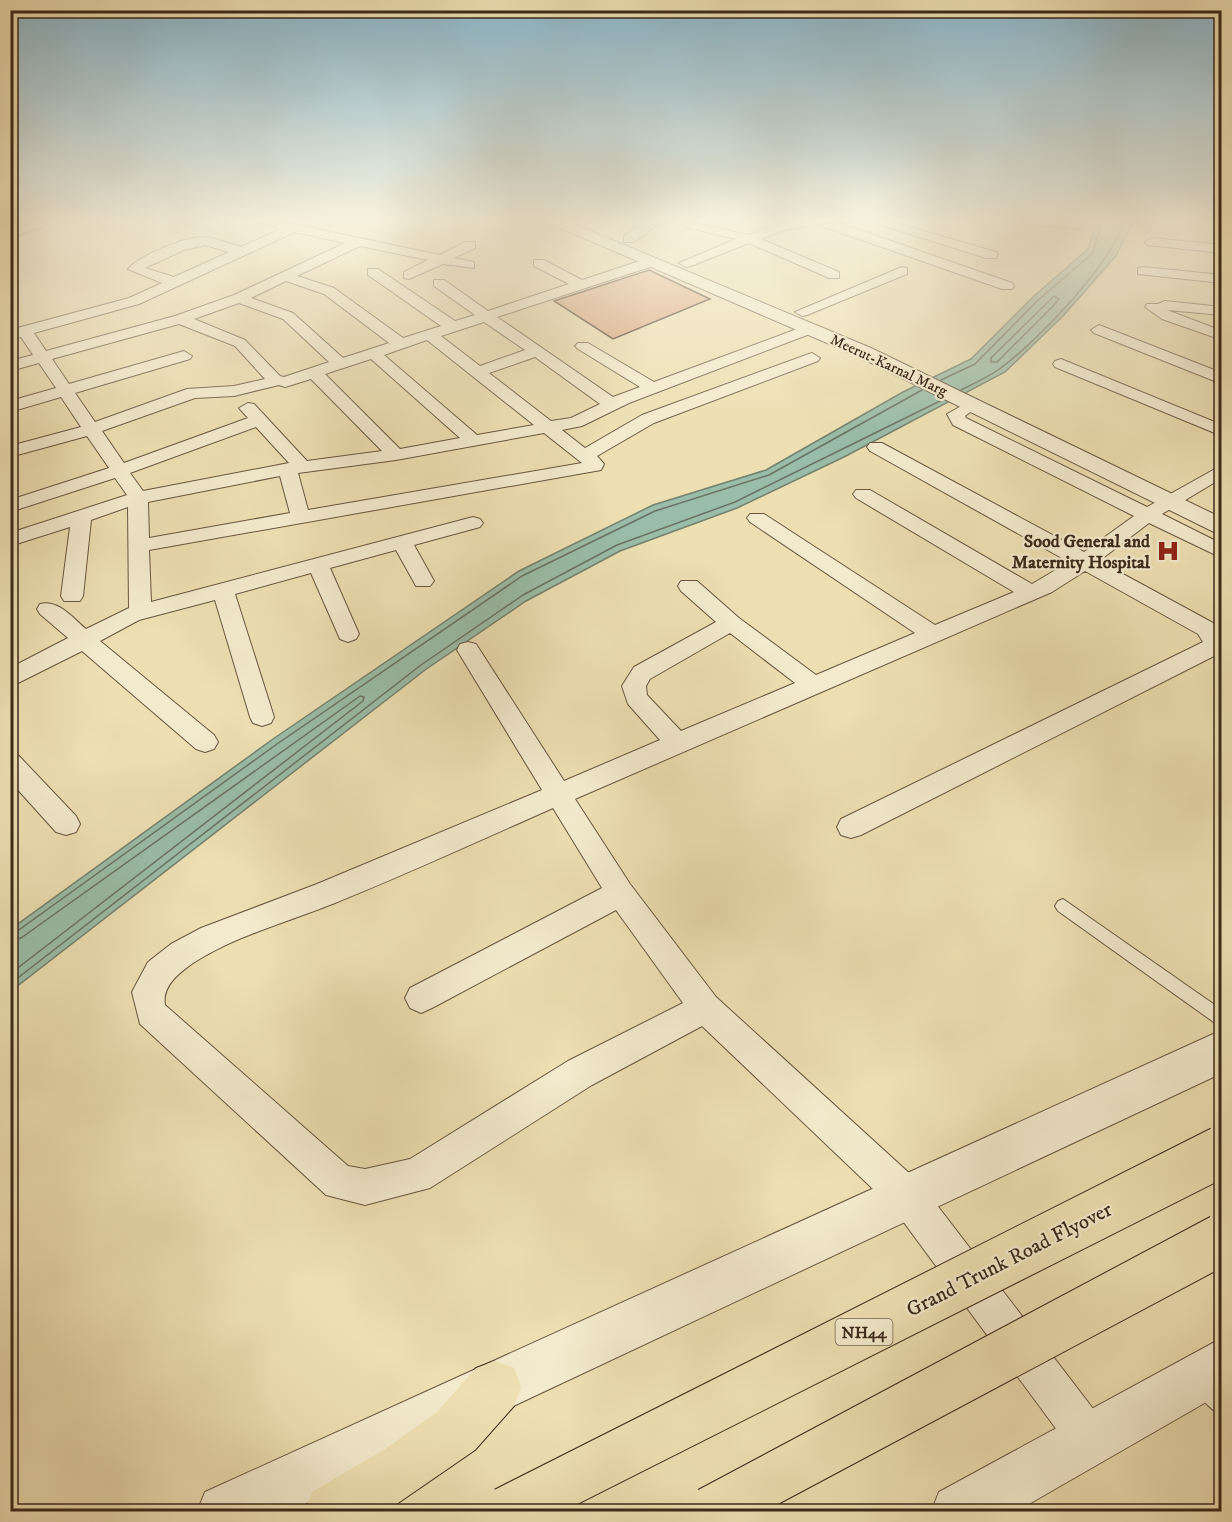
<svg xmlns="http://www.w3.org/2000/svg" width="1232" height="1522" viewBox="0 0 1232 1522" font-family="'IM FELL DW Pica',serif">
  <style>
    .water { fill: #9abda9; stroke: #748270; stroke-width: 1.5 }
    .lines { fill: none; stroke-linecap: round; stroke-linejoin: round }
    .shore { stroke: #6a7362; stroke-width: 1.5 }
    .building { fill: #dca882; stroke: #3b291b; stroke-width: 1.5 }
    .service-casing { stroke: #685641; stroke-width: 2 }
    .minor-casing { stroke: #685641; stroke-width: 2 }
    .tertiary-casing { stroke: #685641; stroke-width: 2 }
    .motorway-casing { stroke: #3b291b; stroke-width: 2 }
    .service { fill: #f3eacd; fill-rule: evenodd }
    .minor { fill: #f3eacd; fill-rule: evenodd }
    .tertiary { fill: #f3eacd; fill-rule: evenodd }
    .motorway { fill: #eddfb2; fill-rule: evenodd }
    .motorway-bridge-casing { stroke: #3b291b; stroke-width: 52; stroke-linecap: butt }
    .motorway-bridge { stroke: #eddfb2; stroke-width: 50 }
    .labels { text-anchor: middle; stroke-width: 4.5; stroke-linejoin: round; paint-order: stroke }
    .far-street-label { font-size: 15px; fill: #3b291b; stroke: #f3eacd }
    .shield { fill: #f3eacd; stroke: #726350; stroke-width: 1.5 }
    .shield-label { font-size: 16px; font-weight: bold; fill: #3b291b }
    .poi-label { font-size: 18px; font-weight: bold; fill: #3b291b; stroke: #f3eacd; text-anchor: end }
    .near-street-label { font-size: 21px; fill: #3b291b; stroke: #f3eacd }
  </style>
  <rect width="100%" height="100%" fill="#eddfb2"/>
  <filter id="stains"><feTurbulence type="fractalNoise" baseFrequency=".00333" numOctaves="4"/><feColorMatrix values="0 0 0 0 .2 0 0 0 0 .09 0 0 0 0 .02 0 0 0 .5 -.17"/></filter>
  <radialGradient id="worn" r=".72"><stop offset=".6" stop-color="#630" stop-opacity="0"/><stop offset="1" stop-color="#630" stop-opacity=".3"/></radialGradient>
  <path class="water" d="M1097,219H1130L1132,224L1116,256L1063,316L1005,372L844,457L737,508L620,551L526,601L425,670L11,991V929L273,739L519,571L653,505L766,470L903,392L971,359L1033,297L1088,249Z"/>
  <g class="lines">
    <g class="shore">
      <path d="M1054,296L1059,299L1053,306L997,362H991V358Z"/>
      <path d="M941,380L975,364L1037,301L1092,254L1103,219"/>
      <path d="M961,390C973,384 986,378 998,370C1036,343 1112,264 1125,219"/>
      <path d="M10,933L16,932L277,744L522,576L655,511L769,475L922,390"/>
      <path d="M10,941L21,938L360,696L364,697L363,701L10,974"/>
      <path d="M10,984L421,665L523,595L617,545L735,502L942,400"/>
    </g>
  </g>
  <path class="building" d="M649,270L710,299L613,339L554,301Z"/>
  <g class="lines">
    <g class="service-casing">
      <g id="service">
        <path d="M1063,899L1222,1010V1028L1058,911L1055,906L1058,901Z"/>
        <path d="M1204,1372L1212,1375L1222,1387V1415C1209,1410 1198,1395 1193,1383L1196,1375Z"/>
      </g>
    </g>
    <g class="minor-casing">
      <g id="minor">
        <path d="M244,219H269L440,255L465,242H475V248L454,258L474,262V268L443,264L409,279L404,278V272L428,260L360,246L297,276L334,288L403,338L441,326L368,275V269H378L455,321L475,315L434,286V280H444L488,311L569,284L534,266V260H544L582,280L646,259H656V265L497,317L613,397L640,387L578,349L575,346L578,343H588L654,382L805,326H815L818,329L815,332L629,403L582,426L562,430L585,448L642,415L806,355L812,353L820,358L818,361L654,423L597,456L604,464L601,470L149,550L151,602L473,517L480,519L483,523L480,527L414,545L434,581L430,586H416L396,550L330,568L359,634L356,639L348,642L340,639L311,573L235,594L274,717L271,723L262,726L253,723L250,717L215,600L139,620L100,641L214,735L218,742L214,749L205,752L196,749L82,651L10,687V668L68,638L40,614L37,609L40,604C58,599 73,618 86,629L129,608L128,507L91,520L83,596L80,601H64L61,596L70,527L10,546V533L127,495L115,478L10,512V500L109,468L87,436L10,457V446L81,427L61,397L10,412V401L56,388L39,363L10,371V361L33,355L21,337L10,339V330L129,298L162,283L128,269C140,255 186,236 205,237C217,238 229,244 241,247L281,229ZM295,232L345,243L234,295L175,316L46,351L34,333L139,304ZM205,245L229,252L174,277L145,268L184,250ZM286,281L324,294L389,343L343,358L293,313L251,298ZM239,303L283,319L329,362L284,377L280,376L245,340L194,319ZM484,322L525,350L480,366L441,336ZM179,324L235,346L265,379L234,386L187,389L95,422L75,393L190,359L192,356L184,351L69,384L52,359ZM427,340L534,425L477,435L384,355ZM535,357L600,404L571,418L551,421L489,373ZM371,359L460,438L400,449L325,374ZM311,379L382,451L307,461L254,404L248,403L239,408L248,418L124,463L102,431L195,398L234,396L279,385L285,387ZM256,427L289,463L143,491L130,473ZM544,433L582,463L308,510L298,473L396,460ZM280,476L290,513L149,538L148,502Z"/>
        <path d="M650,219H665L634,242H624V236Z"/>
        <path d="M802,219H828L1012,283L1014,286L1012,289H1002L816,224L780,231L761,239L839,272V278H829L749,243L691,266L686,267L679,263L736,239L685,227V221L748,235L773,225Z"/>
        <path d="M862,219H882L996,252L998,255L996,258H986Z"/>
        <path d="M1004,219C1022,219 1075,214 1087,225L1081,229L1010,223Z"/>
        <path d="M1209,219H1221L1222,238L1216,234Z"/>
        <path d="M1152,238L1222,245V253L1147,245L1145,242Z"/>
        <path d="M902,267L907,268V274L807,315L802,316L795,312Z"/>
        <path d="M1143,267L1222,275V283L1138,274V268Z"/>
        <path d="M1165,301L1222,307V315L1167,310L1222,331V340L1162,319L1145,307L1147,304H1158Z"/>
        <path d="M1099,325L1222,373V384L1094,333L1091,330Z"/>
        <path d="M1061,359L1222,425V436L1055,367L1053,364L1055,361Z"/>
        <path d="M972,400L980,405L965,416L966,418L1147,507L1222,465V478L1162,514L1222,544V558L1149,523L1099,561L1215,624L1222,635V652L861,835L851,838L841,835L837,827L841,819L1203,642L1198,634L1085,571L1052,592L575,799L630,884L716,997L920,1183L1104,1423L1110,1438L1104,1453L1089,1459L1074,1453L894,1209L702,1026L592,1085L430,1188L365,1205L326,1195L140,1024L132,992L148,962L171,944L201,928L317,884L542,790L457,650L460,644L468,642L476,644L564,781L660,740L628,704L622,686L634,667L716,622L681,591L678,586L681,581H697L739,618L816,675L915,633L750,522L747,518L750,514H764L935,625L1014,592L856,498L853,494L856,490H870L1032,584L1069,562L870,451L867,447L870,443H882L1084,552L1134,516L953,425L947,414ZM730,633L795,683L681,731L647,695L646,686L650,679ZM553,808L602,888L410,988L405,998L410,1008L421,1013L432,1008L616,910L683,1003L568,1061L410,1159L365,1169L348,1166L165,1005C162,986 178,974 193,963C237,935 288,922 335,903C409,873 481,840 553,808Z"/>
        <path d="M10,753L19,756L76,816L80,824L76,832L66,835L56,832L10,781Z"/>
      </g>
    </g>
    <g class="tertiary-casing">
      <g id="tertiary">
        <path d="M34,219H58L56,222L10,238V227Z"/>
        <path d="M540,219H562L871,348L1222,518V536L857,356Z"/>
        <path d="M1222,1030V1073L288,1512H197L205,1492Z"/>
        <path d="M1222,1338V1393L1015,1512H931L939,1492Z"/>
      </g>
    </g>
    <g class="motorway-casing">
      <path id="motorway" d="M495,1361L514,1368L521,1387L514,1406L475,1450L385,1512H304L312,1492L385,1449L437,1412L476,1368Z"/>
    </g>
    <use href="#service" class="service"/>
    <use href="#minor" class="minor"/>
    <use href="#tertiary" class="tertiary"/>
    <use href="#motorway" class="motorway"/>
    <g class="motorway-bridge-casing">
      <g id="motorway-bridge">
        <path d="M506,1512L1222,1151"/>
        <path d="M710,1512L1222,1239"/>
      </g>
    </g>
    <use href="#motorway-bridge" class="motorway-bridge"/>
  </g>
  <linearGradient id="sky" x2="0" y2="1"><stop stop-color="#89b8cf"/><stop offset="0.51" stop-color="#f7f1dc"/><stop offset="1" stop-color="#f7f1dc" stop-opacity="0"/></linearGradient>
  <rect width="1232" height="432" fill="url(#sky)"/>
  <defs>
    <g id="hospital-bare" transform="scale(1.8)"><path d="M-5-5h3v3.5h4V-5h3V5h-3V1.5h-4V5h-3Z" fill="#8f2418" stroke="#f3eacd" stroke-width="2.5" paint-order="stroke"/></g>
  </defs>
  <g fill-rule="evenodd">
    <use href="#hospital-bare" x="1168" y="551"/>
  </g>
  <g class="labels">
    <g class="far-street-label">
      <text transform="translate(889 365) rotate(25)" y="5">Meerut-Karnal Marg</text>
    </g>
    <rect class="shield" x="835.5" y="1319" width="57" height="26" rx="4.5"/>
    <g class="shield-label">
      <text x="864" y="1338">NH44</text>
    </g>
    <g class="poi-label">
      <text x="1150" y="547">Sood General and<tspan x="1150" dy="21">Maternity Hospital</tspan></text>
    </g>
    <g class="near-street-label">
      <text transform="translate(1009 1259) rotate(-27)" y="7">Grand Trunk Road Flyover</text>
    </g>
  </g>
  <rect width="1232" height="1522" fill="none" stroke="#eddfb2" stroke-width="36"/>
  <rect x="12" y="12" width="1208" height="1498" fill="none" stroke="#3b291b" stroke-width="3"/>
  <rect x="18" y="18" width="1196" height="1486" fill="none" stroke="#3b291b" stroke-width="1.5"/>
  <rect width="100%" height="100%" filter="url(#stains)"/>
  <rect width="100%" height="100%" fill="url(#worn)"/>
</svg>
